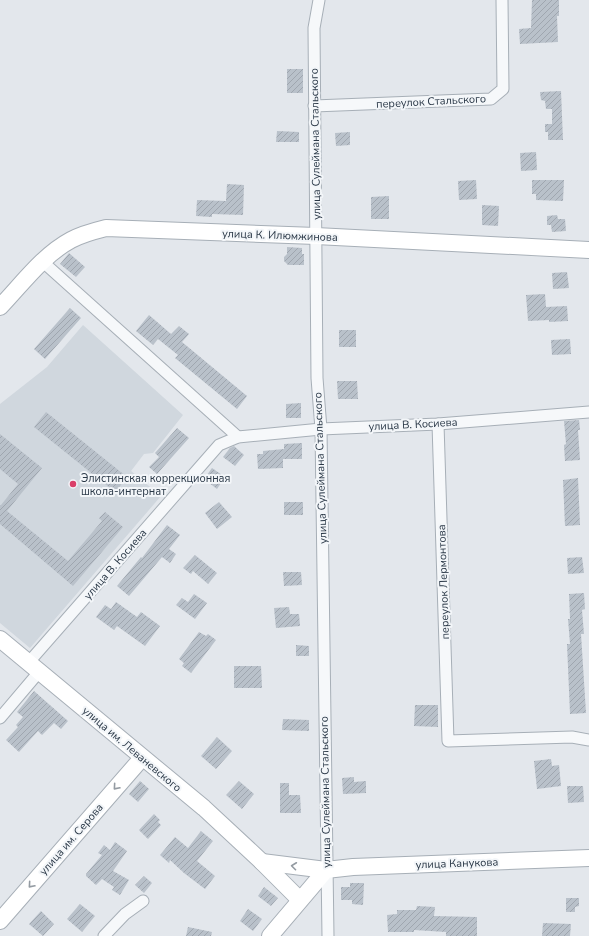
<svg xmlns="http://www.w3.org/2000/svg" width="589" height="936" viewBox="0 0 589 936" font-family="'Nunito Sans',sans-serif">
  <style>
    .built { fill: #d0d7de }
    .building { fill: url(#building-hatch) }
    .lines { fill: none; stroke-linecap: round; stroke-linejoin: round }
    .street-casing { stroke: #a7afb7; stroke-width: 13 }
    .secondary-casing { stroke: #a7afb7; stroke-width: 18 }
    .street { stroke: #f6f8fa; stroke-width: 11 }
    .secondary { stroke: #fff; stroke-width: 16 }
    .oneway { stroke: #949ba2 }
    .poi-dot { fill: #da3f69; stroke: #f3f6f9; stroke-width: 1.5 }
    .labels { text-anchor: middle; stroke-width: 4; stroke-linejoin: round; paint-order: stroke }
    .street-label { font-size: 11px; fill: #293746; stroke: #f3f6f9 }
    .poi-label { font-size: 11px; fill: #293746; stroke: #f3f6f9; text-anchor: start }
  </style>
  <defs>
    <pattern id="building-hatch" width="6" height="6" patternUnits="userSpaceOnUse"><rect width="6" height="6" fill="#b9c1ca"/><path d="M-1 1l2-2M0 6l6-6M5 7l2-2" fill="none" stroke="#9fa6af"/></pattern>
  </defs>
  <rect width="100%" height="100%" fill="#e3e7ec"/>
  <path class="built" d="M83,325L183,415L153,453L144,454L131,471L161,496L30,648L0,623V404L47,367Z"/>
  <g class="building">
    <path d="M532,0H559V16H557L558,42L520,44L519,29L531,28Z"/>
    <rect x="287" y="69" width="16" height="24"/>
    <path d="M561,91L563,140H548V132H545V124H552V109H546L545,101L541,100L540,92Z"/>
    <path d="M277,131L299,132V142H276Z"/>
    <path d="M350,132V145L336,146L335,133Z"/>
    <path d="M536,152L537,170L521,171L520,153Z"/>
    <path d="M476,180L477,199L459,200L458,181Z"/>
    <path d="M532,180H564L563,201L536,200V194H532Z"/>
    <path d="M227,184L244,185L243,215L212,214V217L196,216L197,200L226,201Z"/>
    <path d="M389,196V219H371V197Z"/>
    <path d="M482,205L499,206L498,226L482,225Z"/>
    <path d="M557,215L558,219H565L566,231L552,232L551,225H547V216Z"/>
    <path d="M287,247L302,248V254H304V265H288L284,261V257L287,254Z"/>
    <path d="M69,253L85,267L76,277L60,264Z"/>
    <path d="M567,272L569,288L553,289L552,273Z"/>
    <path d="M545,294L546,307L567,306L568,321L549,322V320L528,321L526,295Z"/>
    <path d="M70,308L81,318L45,359L34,349Z"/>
    <path d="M149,315L171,334L179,326L189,334L182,342L247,396L237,409L175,358L178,355L158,339L153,345L136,331Z"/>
    <rect x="339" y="330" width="17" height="17"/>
    <path d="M570,339L571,354L552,355L551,340Z"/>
    <path d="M337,381H357L358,399H338Z"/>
    <path d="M301,403V418H286V404Z"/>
    <path d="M46,412L127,477L115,492L34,427Z"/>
    <path d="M579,420L580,430H578L580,460L565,461L564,445L566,444L564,421Z"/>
    <path d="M177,428L189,438L157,474L149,467L159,457L155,453Z"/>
    <path d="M0,434L42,468L7,511L68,561L102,521L99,518L105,512L123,527L73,586L0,524V505H1L18,484L0,469Z"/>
    <path d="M302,443V459H283V468L258,469L257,454H263V451L284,449V444Z"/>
    <path d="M234,446L244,455L235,466L223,457L230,448Z"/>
    <path d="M212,468L225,477L217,489L204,479Z"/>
    <path d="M578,478L580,525L565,526L563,480Z"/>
    <path d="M219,502L232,517L217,529L205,513Z"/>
    <rect x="284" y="502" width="19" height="13"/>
    <path d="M167,525L180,535L169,549L176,554L170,563L162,557L129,596L117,586L141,557L142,558Z"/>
    <path d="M195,555L217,573L208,584L193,571L191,574L183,568Z"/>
    <path d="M582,557L584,573L568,574L567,558Z"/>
    <path d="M283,572H301L302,585L284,586Z"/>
    <path d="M584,593L585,609L582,610L584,634H581L586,713L570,714L567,644H570L568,619H570L569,594Z"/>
    <path d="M194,594L207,603L195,619L176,605L182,598L188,602Z"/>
    <path d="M116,602L137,617L141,612L160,626L145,646L117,626L114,630L96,617L105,605L111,609Z"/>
    <path d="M289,607L290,614H299L300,626L276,628L274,608Z"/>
    <path d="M199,632L206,636L208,634L216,640L191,673L182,666L184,663L179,659Z"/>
    <path d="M296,645L309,646V656H296Z"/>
    <path d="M234,666H261L262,688H234Z"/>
    <path d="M34,691L68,721L61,729L54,723L42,735L38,731L19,752L6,740L18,727L16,725L23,717L17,712Z"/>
    <path d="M415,705H438V727L414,726Z"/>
    <path d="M283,719L309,720V731L282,730Z"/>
    <path d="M217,737L232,751L216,769L201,756Z"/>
    <path d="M551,759L552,766L559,765L561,786L537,789L534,761Z"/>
    <path d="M354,777V782L366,781V793L343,794L342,778Z"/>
    <path d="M140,781L149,789L138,802L129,794Z"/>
    <path d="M239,781L254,794L242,809L226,795Z"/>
    <path d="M280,783H289V795H300L301,813H280Z"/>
    <path d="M567,786H583L584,802L568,803Z"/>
    <path d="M154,814L160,820L158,822L161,825L148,839L139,830Z"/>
    <path d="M201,831L213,841L197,861L215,876L205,889L184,873L170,860L169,863L160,855L175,837L188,848Z"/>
    <path d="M115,842L127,851L113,871L129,880L120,895L112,890L114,887L102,879L96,885L86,876V874L102,855L98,853L104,845L110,850Z"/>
    <path d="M144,876L152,883L144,893L135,885Z"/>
    <path d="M350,883H364L363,905L352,904V900H341V887H350Z"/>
    <path d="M264,887L278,898L271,906L258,896Z"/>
    <path d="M566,898H579V906L575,907V912H566Z"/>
    <path d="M80,904L95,916L82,932L67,919Z"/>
    <path d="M417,906L435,907L434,916L477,917V936H446V932L414,930V932H388L387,915L397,914V910H416Z"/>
    <path d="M248,909L262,919L253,931L240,921Z"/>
    <path d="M41,911L54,924L43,936L29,924Z"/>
    <path d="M543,923L571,924L570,936H542Z"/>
    <path d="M188,927L212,932L211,936H186Z"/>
  </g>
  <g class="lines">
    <g class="street-casing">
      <g id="street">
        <path d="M319,0L314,28L317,378L321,429L328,936"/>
        <path d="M314,106L491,99L503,89L502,0"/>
        <path d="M43,262L238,437"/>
        <path d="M438,424L448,741L572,737L589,740"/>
        <path d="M29,662L219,445L238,437L321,429L438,424L589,412"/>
        <path d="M0,718L39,672"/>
        <path d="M104,936L125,914L143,901"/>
      </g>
    </g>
    <g class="secondary-casing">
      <g id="secondary">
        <path d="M0,307C22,284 43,255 71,240C82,234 94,231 106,228L316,236L589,250"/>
        <path d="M0,639L204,808L262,862L300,900"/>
        <path d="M262,862L326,870L353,867L589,858"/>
        <path d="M0,921L142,758"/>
        <path d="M270,936L326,870"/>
      </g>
    </g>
    <use href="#street" class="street"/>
    <use href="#secondary" class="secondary"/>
  </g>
  <defs><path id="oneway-chevron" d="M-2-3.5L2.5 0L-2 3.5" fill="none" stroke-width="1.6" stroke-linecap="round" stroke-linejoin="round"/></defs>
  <g class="oneway">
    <use href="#oneway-chevron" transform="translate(116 787) rotate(131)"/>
    <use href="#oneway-chevron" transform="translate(294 866) rotate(-173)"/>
    <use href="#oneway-chevron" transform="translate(31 885) rotate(131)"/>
  </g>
  <circle class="poi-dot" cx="73" cy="484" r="4"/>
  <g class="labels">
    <g class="street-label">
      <text transform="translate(431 101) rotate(-3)" y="4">переулок Стальского</text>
      <text transform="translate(315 144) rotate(-91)" y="4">улица Сулеймана Стальского</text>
      <text transform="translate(280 235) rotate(2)" y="4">улица К. Илюмжинова</text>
      <text transform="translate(413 424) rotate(-3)" y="4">улица В. Косиева</text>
      <text transform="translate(320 468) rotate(-92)" y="4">улица Сулеймана Стальского</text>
      <text transform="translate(115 564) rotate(-49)" y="4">улица В. Косиева</text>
      <text transform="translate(443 582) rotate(-92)" y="4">переулок Лермонтова</text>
      <text transform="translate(132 749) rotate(40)" y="4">улица им. Леваневского</text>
      <text transform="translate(325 792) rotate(-91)" y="4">улица Сулеймана Стальского</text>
      <text transform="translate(71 839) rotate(-49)" y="4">улица им. Серова</text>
      <text transform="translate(457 863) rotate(-2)" y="4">улица Канукова</text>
    </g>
    <g class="poi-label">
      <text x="81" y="482">Элистинская коррекционная<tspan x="81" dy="13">школа-интернат</tspan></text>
    </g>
  </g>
</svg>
